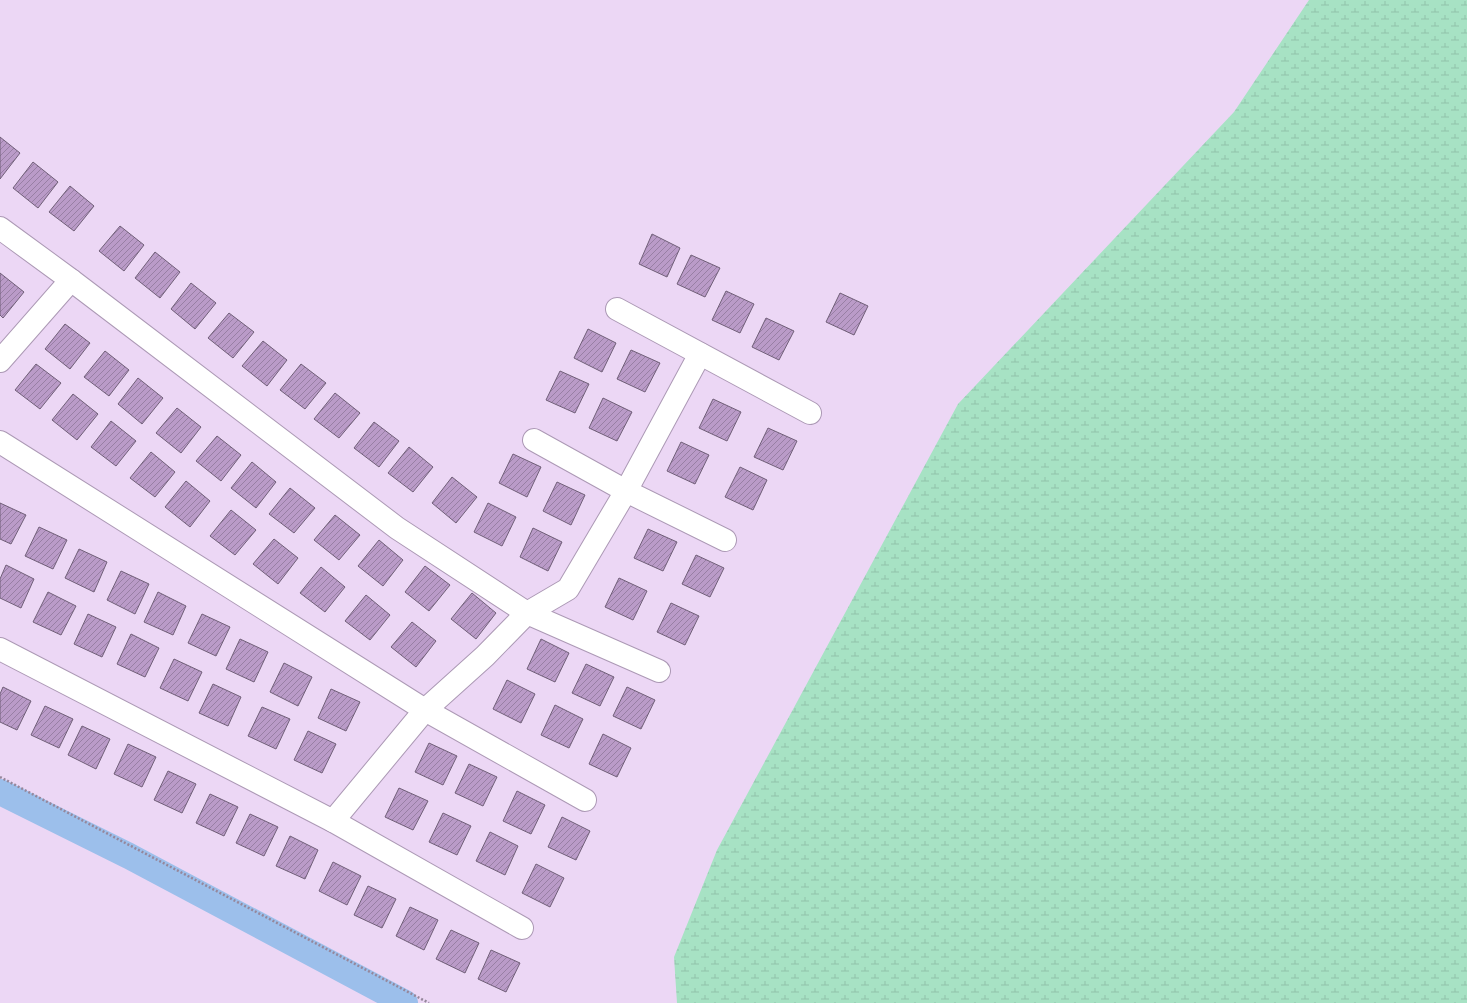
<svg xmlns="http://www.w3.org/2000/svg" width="1467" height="1003" viewBox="0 0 1467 1003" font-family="'PT Sans',sans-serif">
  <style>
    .wetland { fill: url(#wetland-marsh) }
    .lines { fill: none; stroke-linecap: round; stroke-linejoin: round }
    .canal { stroke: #9cbfeb; stroke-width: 26 }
    .building { fill: url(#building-hatch); stroke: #705f78 }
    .minor-casing { stroke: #ac99b5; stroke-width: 24 }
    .path { stroke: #95879c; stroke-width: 2.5; stroke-dasharray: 2 2; stroke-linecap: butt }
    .minor { stroke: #fff; stroke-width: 22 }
  </style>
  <defs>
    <pattern id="wetland-marsh" width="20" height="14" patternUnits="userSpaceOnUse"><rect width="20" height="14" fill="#a7e2c4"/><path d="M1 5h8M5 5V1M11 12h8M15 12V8" fill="none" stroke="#91c2aa"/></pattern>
    <pattern id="building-hatch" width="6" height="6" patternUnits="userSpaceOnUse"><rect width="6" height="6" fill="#ba9bc8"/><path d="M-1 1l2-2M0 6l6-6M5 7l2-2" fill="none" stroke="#987fa4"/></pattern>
  </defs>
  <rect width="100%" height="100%" fill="#ecd7f5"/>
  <path class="wetland" d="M1309,0H1467V1003H677L674,957L717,850L958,404L1234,112Z"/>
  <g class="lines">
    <path class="canal" d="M0,792L129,856L405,1003"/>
  </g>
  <g class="building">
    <path d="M0,137L20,153L0,179Z"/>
    <path d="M33,162L58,182L38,208L13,188Z"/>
    <path d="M70,186L94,206L74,231L49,212Z"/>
    <path d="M120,226L144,245L124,271L99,251Z"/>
    <path d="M652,234L680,248L667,277L639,264Z"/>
    <path d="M155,252L180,272L160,298L135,278Z"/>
    <path d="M691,255L720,268L705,297L677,284Z"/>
    <path d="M0,273L24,292L3,318L0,315Z"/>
    <path d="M191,283L216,303L195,329L171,309Z"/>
    <path d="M726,291L754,304L740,333L712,320Z"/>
    <path d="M840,293L868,306L854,335L826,322Z"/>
    <path d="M229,313L254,332L233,358L208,338Z"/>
    <path d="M766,318L794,331L779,360L752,347Z"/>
    <path d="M65,324L90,343L70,369L45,349Z"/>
    <path d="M588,329L616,343L602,372L574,358Z"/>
    <path d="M263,341L287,360L267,386L242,366Z"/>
    <path d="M631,350L660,363L645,392L617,379Z"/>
    <path d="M105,351L129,370L109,396L84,377Z"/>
    <path d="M36,364L61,383L40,409L15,390Z"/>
    <path d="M301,364L326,383L305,409L280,390Z"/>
    <path d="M560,371L589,384L575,413L546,400Z"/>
    <path d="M138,378L163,398L142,424L118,404Z"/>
    <path d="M335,393L360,413L339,438L314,419Z"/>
    <path d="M73,394L98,414L77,440L52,420Z"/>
    <path d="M603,398L632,412L617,441L589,428Z"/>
    <path d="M713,399L741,412L727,441L699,428Z"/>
    <path d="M177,408L201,427L181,453L156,433Z"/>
    <path d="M111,421L136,441L116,466L91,447Z"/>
    <path d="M374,422L399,441L379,467L354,448Z"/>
    <path d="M768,428L797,441L783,470L754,457Z"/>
    <path d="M217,436L241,455L221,481L196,461Z"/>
    <path d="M681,442L709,455L695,484L667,471Z"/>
    <path d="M409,447L433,467L413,492L388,473Z"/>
    <path d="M151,452L175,472L155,497L130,478Z"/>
    <path d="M513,454L541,467L527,497L499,483Z"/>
    <path d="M252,462L276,482L256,508L231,488Z"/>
    <path d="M740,467L767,480L753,510L725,497Z"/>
    <path d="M452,477L477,497L456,523L432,503Z"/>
    <path d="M186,481L210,501L190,527L165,507Z"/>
    <path d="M557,482L585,495L571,525L543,511Z"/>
    <path d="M290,488L315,508L294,533L269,514Z"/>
    <path d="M0,503L26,515L11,544L0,539Z"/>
    <path d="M488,503L516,517L502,546L474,532Z"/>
    <path d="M231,510L256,530L235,555L210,536Z"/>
    <path d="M335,515L360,535L339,560L314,540Z"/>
    <path d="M39,527L67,540L53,569L25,556Z"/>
    <path d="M533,528L562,542L548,571L520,557Z"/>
    <path d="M648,529L677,542L663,571L634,558Z"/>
    <path d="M274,539L298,558L278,584L253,564Z"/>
    <path d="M379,540L403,560L383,586L358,566Z"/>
    <path d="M79,549L107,562L94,592L65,578Z"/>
    <path d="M696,555L724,568L710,597L682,584Z"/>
    <path d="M6,565L34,579L21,608L0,598V579Z"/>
    <path d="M425,566L450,585L429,611L405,592Z"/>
    <path d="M321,567L345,587L325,612L300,593Z"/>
    <path d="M121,571L149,584L135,614L107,600Z"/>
    <path d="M619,578L647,591L633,620L605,607Z"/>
    <path d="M48,592L76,606L61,635L33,622Z"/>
    <path d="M158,592L186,606L173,635L144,622Z"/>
    <path d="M472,593L496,613L476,639L451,619Z"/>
    <path d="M366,595L390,615L370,640L345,621Z"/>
    <path d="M671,603L699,616L685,645L657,632Z"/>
    <path d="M88,614L116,627L102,657L74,644Z"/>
    <path d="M202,614L230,627L216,656L188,643Z"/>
    <path d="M412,622L436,641L416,667L391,647Z"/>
    <path d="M131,634L159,648L145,677L117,664Z"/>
    <path d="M240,639L268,652L254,682L226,669Z"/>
    <path d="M541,639L569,653L555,682L527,669Z"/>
    <path d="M174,659L202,672L188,701L160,688Z"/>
    <path d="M284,663L312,677L298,706L270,692Z"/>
    <path d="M586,664L614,677L600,706L572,693Z"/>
    <path d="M507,680L535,694L521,723L493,709Z"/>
    <path d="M213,684L241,697L228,726L199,713Z"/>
    <path d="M3,687L31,701L17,730L0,722V694Z"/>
    <path d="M627,687L655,700L641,729L613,716Z"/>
    <path d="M331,689L360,702L346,731L318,718Z"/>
    <path d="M555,705L583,719L569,748L541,735Z"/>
    <path d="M45,706L73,719L59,748L31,735Z"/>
    <path d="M262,707L290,719L276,749L248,736Z"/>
    <path d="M82,726L110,739L96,769L68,755Z"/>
    <path d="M308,731L336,744L322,773L294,760Z"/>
    <path d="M603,734L631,748L617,777L589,764Z"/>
    <path d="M429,743L457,756L443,785L415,772Z"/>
    <path d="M128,744L156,757L142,787L114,774Z"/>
    <path d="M469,764L497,777L483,806L455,793Z"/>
    <path d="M168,771L196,784L182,813L154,800Z"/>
    <path d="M399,788L428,801L413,830L385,817Z"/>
    <path d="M517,791L545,805L531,834L503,821Z"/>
    <path d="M210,794L238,807L224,836L196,823Z"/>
    <path d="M443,813L471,826L457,855L429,842Z"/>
    <path d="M250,814L278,827L264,856L236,843Z"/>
    <path d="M562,817L590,831L576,860L548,847Z"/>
    <path d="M490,832L518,846L505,875L476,861Z"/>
    <path d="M290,836L318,850L305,879L276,866Z"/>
    <path d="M333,862L361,876L347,905L319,891Z"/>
    <path d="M536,864L564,878L550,907L522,893Z"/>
    <path d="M368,886L396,899L382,928L354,915Z"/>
    <path d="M410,907L438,920L424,950L396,936Z"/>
    <path d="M451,930L479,943L465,973L436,959Z"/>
    <path d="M491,950L520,963L506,992L478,979Z"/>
  </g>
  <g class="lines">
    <g class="minor-casing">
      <g id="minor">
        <path d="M0,228L71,280L397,528L527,613L659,671"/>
        <path d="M617,309L810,413"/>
        <path d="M0,361L71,280"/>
        <path d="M534,440L626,491L725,540"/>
        <path d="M0,442L425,710L585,800"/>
        <path d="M0,649L333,821L522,928"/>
        <path d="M333,821L425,710L485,656L527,613L568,589L626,491L700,354"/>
      </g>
    </g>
    <path class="path" d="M0,777L429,1003"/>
    <use href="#minor" class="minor"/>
  </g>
</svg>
